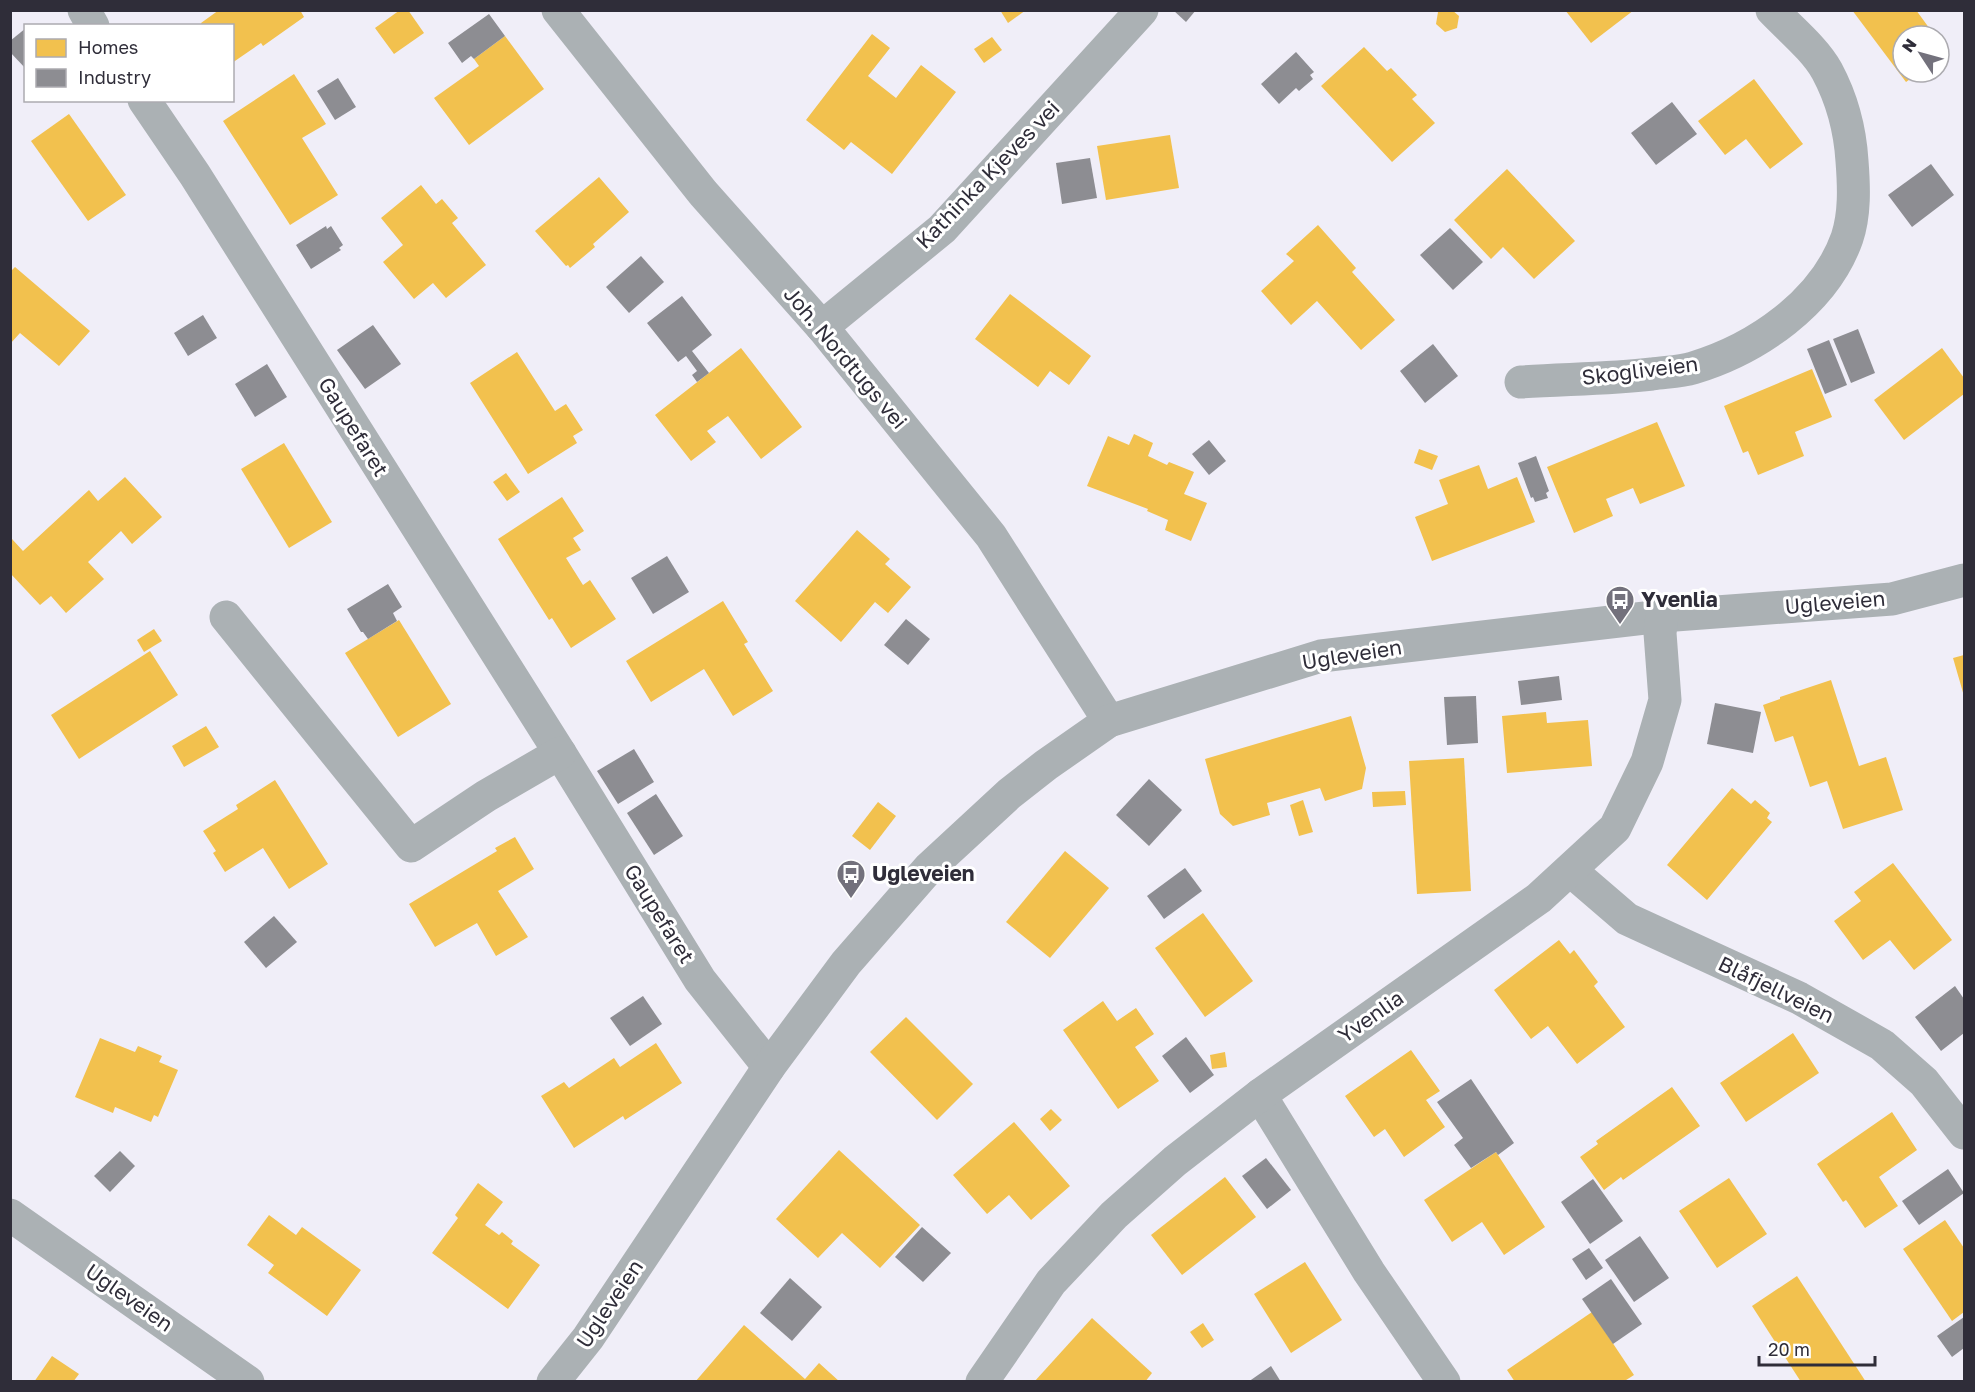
<svg xmlns="http://www.w3.org/2000/svg" width="1975" height="1392" viewBox="0 0 1975 1392" font-family="'Golos Text',sans-serif">
  <style>
    .homes { fill: #f2c14e }
    .industry { fill: #8d8d92 }
    .lines { fill: none; stroke-linecap: round; stroke-linejoin: round }
    .minor { stroke: #abb1b4; stroke-width: 33 }
    .labels { text-anchor: middle; stroke-width: 6; stroke-linejoin: round; paint-order: stroke }
    .street-label { font-size: 21px; fill: #2f2d39; stroke: #fff }
    .poi-label { font-size: 21px; font-weight: bold; fill: #2f2d39; stroke: #fff; text-anchor: start }
  </style>
  <rect width="100%" height="100%" fill="#f0eef8"/>
  <g class="homes">
    <path d="M219,10H300L304,17L263,46L261,43L232,63V26H202L201,23Z"/>
    <path d="M400,10H408L424,33L394,54L375,28Z"/>
    <path d="M1000,10H1026L1008,23Z"/>
    <path d="M1443,10H1452L1459,16L1457,28L1445,32L1436,24L1438,12Z"/>
    <path d="M1565,10H1634L1591,43Z"/>
    <path d="M1852,10H1916L1935,36H1903V72H1920L1906,82Z"/>
    <path d="M872,34L890,48L868,76L896,98L921,65L956,92L892,174L851,142L844,150L806,120Z"/>
    <path d="M505,36L544,89L469,145L434,98L479,66L474,59Z"/>
    <path d="M992,37L1002,50L984,63L974,49Z"/>
    <path d="M1364,47L1387,71L1391,68L1417,95L1412,99L1435,123L1392,162L1321,86Z"/>
    <path d="M294,74L326,124L302,138L338,195L290,225L223,121Z"/>
    <path d="M1754,79L1803,144L1770,169L1746,139L1725,155L1698,121Z"/>
    <path d="M69,114L126,195L88,221L31,141Z"/>
    <path d="M1170,135L1179,188L1106,200L1097,146Z"/>
    <path d="M1507,169L1575,241L1534,279L1503,247L1491,259L1454,220Z"/>
    <path d="M599,177L629,212L593,244L595,247L570,268L568,265L566,266L535,231Z"/>
    <path d="M421,185L436,204L442,199L458,218L452,223L486,265L446,298L433,283L414,299L383,262L403,245L381,218Z"/>
    <path d="M1318,225L1356,268L1352,272L1395,320L1361,350L1317,301L1291,325L1261,291L1294,261L1286,254Z"/>
    <path d="M15,267L90,331L59,366L20,333L10,344V272Z"/>
    <path d="M1010,294L1091,356L1069,385L1050,371L1038,387L975,339Z"/>
    <path d="M741,348L802,427L761,459L728,416L707,431L716,442L691,461L655,415Z"/>
    <path d="M1942,348L1964,378V394L1904,440L1874,400Z"/>
    <path d="M517,352L555,411L566,404L583,430L573,436L577,443L528,474L470,383Z"/>
    <path d="M1812,369L1832,417L1795,432L1804,456L1758,475L1748,451L1743,453L1724,406Z"/>
    <path d="M1657,422L1685,486L1640,504L1633,488L1606,499L1613,516L1574,533L1547,467Z"/>
    <path d="M1134,434L1153,443L1148,456L1167,465L1169,462L1194,472L1184,494L1207,503L1191,541L1165,530L1168,520L1147,511L1148,509L1087,486L1108,436L1129,445Z"/>
    <path d="M284,443L332,522L289,548L241,469Z"/>
    <path d="M1419,449L1438,456L1432,470L1414,463Z"/>
    <path d="M1479,465L1488,489L1517,477L1535,522L1432,561L1415,517L1448,504L1439,480Z"/>
    <path d="M506,473L520,492L507,501L493,482Z"/>
    <path d="M125,477L162,517L132,544L121,531L88,562L104,579L66,613L51,596L40,605L10,573V540L12,539L23,551L89,490L98,501Z"/>
    <path d="M562,497L584,531L573,538L581,550L566,558L583,585L590,580L616,619L571,648L552,618L549,620L498,539Z"/>
    <path d="M857,530L890,559L885,564L911,587L888,613L875,602L841,642L795,601Z"/>
    <path d="M723,601L748,642L744,644L773,691L733,716L704,669L651,702L626,661Z"/>
    <path d="M399,620L451,704L398,737L345,653Z"/>
    <path d="M154,629L162,641L144,652L137,640Z"/>
    <path d="M150,651L178,695L79,759L51,715Z"/>
    <path d="M1964,655V696L1953,658Z"/>
    <path d="M1831,680L1859,766L1886,757L1903,810L1843,829L1827,781L1810,787L1793,736L1775,742L1763,705L1780,699V697Z"/>
    <path d="M1546,712L1547,723L1588,720L1592,766L1507,773L1502,716Z"/>
    <path d="M1351,716L1366,768L1362,789L1325,801L1320,788L1267,803L1270,815L1233,826L1220,814L1205,759Z"/>
    <path d="M206,726L219,747L184,767L172,746Z"/>
    <path d="M1464,758L1471,891L1417,894L1409,761Z"/>
    <path d="M275,780L328,864L289,889L263,848L225,872L213,853L216,851L203,831L238,809L236,805Z"/>
    <path d="M1732,788L1751,804L1755,800L1770,813L1767,818L1772,822L1707,900L1667,865Z"/>
    <path d="M1405,791L1406,805L1373,807L1372,792Z"/>
    <path d="M1303,800L1313,832L1299,836L1290,805Z"/>
    <path d="M878,802L896,816L870,850L852,836Z"/>
    <path d="M515,837L534,869L498,891L528,937L496,956L477,923L435,947L409,904L497,851L495,848Z"/>
    <path d="M1065,851L1109,888L1050,958L1006,922Z"/>
    <path d="M1893,863L1952,940L1914,970L1890,940L1863,960L1834,921L1861,901L1854,892Z"/>
    <path d="M1203,913L1253,981L1205,1017L1155,948Z"/>
    <path d="M1559,940L1570,954L1574,950L1598,982L1594,986L1625,1027L1577,1064L1548,1026L1531,1039L1494,990Z"/>
    <path d="M1103,1001L1117,1021L1136,1008L1154,1034L1135,1047L1159,1081L1118,1109L1063,1030Z"/>
    <path d="M906,1017L973,1084L937,1120L870,1052Z"/>
    <path d="M1793,1033L1819,1073L1746,1122L1720,1083Z"/>
    <path d="M100,1038L135,1052L138,1046L162,1056L159,1062L178,1070L158,1117L154,1115L151,1122L115,1107L113,1113L75,1097Z"/>
    <path d="M656,1043L682,1083L625,1120L623,1116L574,1148L541,1096L564,1082L569,1088L614,1058L620,1067Z"/>
    <path d="M1411,1050L1440,1091L1426,1100L1445,1127L1404,1157L1385,1129L1374,1137L1345,1096Z"/>
    <path d="M1225,1052L1227,1067L1212,1069L1210,1055Z"/>
    <path d="M1672,1087L1700,1126L1623,1180L1621,1177L1604,1190L1580,1157L1598,1144L1596,1141Z"/>
    <path d="M1051,1109L1062,1120L1050,1131L1040,1119Z"/>
    <path d="M1892,1112L1917,1150L1879,1177L1898,1206L1865,1228L1846,1200L1843,1202L1817,1164Z"/>
    <path d="M1014,1122L1070,1186L1031,1220L1009,1195L987,1214L953,1175Z"/>
    <path d="M839,1150L920,1225L880,1268L842,1233L818,1258L776,1219Z"/>
    <path d="M1496,1152L1545,1227L1504,1255L1482,1222L1452,1242L1424,1200Z"/>
    <path d="M1225,1177L1256,1217L1182,1275L1151,1235Z"/>
    <path d="M1729,1178L1767,1234L1717,1268L1679,1211Z"/>
    <path d="M478,1183L503,1202L485,1225L499,1235L502,1232L513,1241L511,1244L540,1265L508,1309L432,1253L458,1218L455,1215Z"/>
    <path d="M269,1215L296,1235L302,1227L361,1270L327,1316L268,1273L274,1265L247,1245Z"/>
    <path d="M1945,1220L1964,1248V1312L1952,1321L1903,1249Z"/>
    <path d="M1305,1262L1342,1320L1291,1353L1254,1294Z"/>
    <path d="M1797,1276L1866,1382H1801L1752,1306Z"/>
    <path d="M1592,1312L1634,1375L1623,1382H1515L1507,1370Z"/>
    <path d="M1092,1318L1152,1373L1145,1382H1034Z"/>
    <path d="M1203,1323L1214,1340L1202,1348L1190,1332Z"/>
    <path d="M744,1325L805,1379L819,1363L840,1382H695Z"/>
    <path d="M52,1356L79,1374L73,1382H34Z"/>
  </g>
  <g class="industry">
    <path d="M1173,10H1196L1186,22Z"/>
    <path d="M489,14L505,36L474,59L471,56L462,63L448,43Z"/>
    <path d="M26,28V69L10,52V41Z"/>
    <path d="M1296,52L1314,72L1310,75L1313,79L1299,91L1296,88L1279,104L1261,84Z"/>
    <path d="M338,78L356,107L335,120L317,91Z"/>
    <path d="M1672,102L1697,134L1656,165L1631,133Z"/>
    <path d="M1090,158L1097,198L1062,204L1056,163Z"/>
    <path d="M1931,164L1954,195L1912,227L1888,195Z"/>
    <path d="M326,226L327,229L331,226L343,245L339,248L341,250L311,269L296,245Z"/>
    <path d="M1450,228L1483,262L1453,290L1420,255Z"/>
    <path d="M641,256L664,282L629,313L606,287Z"/>
    <path d="M682,296L712,335L692,351L709,373L697,382L692,375L697,371L686,356L678,362L647,323Z"/>
    <path d="M203,315L217,338L188,356L174,333Z"/>
    <path d="M373,325L401,364L365,389L337,350Z"/>
    <path d="M1858,329L1875,373L1851,383L1833,339Z"/>
    <path d="M1829,340L1847,385L1825,394L1807,349Z"/>
    <path d="M1433,344L1458,376L1425,403L1400,371Z"/>
    <path d="M267,364L287,397L255,417L235,384Z"/>
    <path d="M1209,440L1226,461L1209,475L1192,454Z"/>
    <path d="M1536,456L1549,491L1546,493L1548,498L1535,502L1533,497L1531,498L1518,463Z"/>
    <path d="M667,556L689,592L653,614L631,578Z"/>
    <path d="M388,584L402,607L393,613L397,621L368,639L363,632H361L347,609Z"/>
    <path d="M906,619L930,639L908,665L884,645Z"/>
    <path d="M1559,676L1562,700L1521,705L1518,681Z"/>
    <path d="M1476,696L1478,743L1447,745L1444,697Z"/>
    <path d="M1715,703L1761,712L1753,753L1707,744Z"/>
    <path d="M634,749L654,782L618,804L597,771Z"/>
    <path d="M1149,779L1182,810L1149,846L1116,815Z"/>
    <path d="M656,794L683,836L654,855L627,813Z"/>
    <path d="M1185,868L1202,891L1164,919L1147,896Z"/>
    <path d="M274,916L297,942L266,968L244,942Z"/>
    <path d="M1955,986L1964,999V1033L1941,1051L1915,1017Z"/>
    <path d="M643,996L662,1024L630,1046L610,1018Z"/>
    <path d="M1186,1037L1214,1075L1190,1093L1162,1056Z"/>
    <path d="M1471,1079L1514,1143L1498,1155L1496,1152L1471,1168L1454,1145L1463,1138L1437,1102Z"/>
    <path d="M120,1151L135,1166L110,1192L94,1176Z"/>
    <path d="M1266,1158L1291,1190L1267,1209L1242,1176Z"/>
    <path d="M1948,1169L1964,1193L1919,1225L1902,1201Z"/>
    <path d="M1593,1179L1623,1221L1590,1244L1561,1202Z"/>
    <path d="M922,1227L951,1253L923,1282L895,1257Z"/>
    <path d="M1640,1236L1669,1278L1634,1302L1605,1260Z"/>
    <path d="M1589,1248L1603,1268L1586,1280L1572,1259Z"/>
    <path d="M790,1278L822,1307L792,1341L760,1313Z"/>
    <path d="M1611,1279L1642,1324L1613,1344L1582,1299Z"/>
    <path d="M1964,1317V1348L1952,1357L1937,1336Z"/>
    <path d="M1271,1366L1281,1382H1248Z"/>
  </g>
  <g class="lines">
    <g class="minor">
      <path d="M84,10L93,26"/>
      <path d="M558,10L703,193L822,327L991,536L1109,721"/>
      <path d="M144,100L195,175L560,753L700,980L769,1067"/>
      <path d="M822,327L942,229L1142,10"/>
      <path d="M1521,382C1565,379 1609,379 1652,374C1665,372 1680,372 1693,368C1756,349 1824,303 1847,238C1855,214 1854,187 1852,161C1850,129 1842,99 1827,71C1815,49 1789,28 1772,10"/>
      <path d="M226,617L411,846L486,796L560,753"/>
      <path d="M1570,870L1627,919L1799,998L1882,1045L1924,1082L1964,1133"/>
      <path d="M1260,1095L1369,1272L1444,1382"/>
      <path d="M10,1215L248,1382"/>
      <path d="M553,1382L588,1338L769,1067L846,963L929,868L1009,794L1046,765L1109,721L1321,656L1662,616L1892,599L1964,580"/>
      <path d="M982,1382L1051,1282L1114,1215L1175,1161L1260,1095L1539,898L1615,828L1647,762L1665,700L1660,633L1662,616"/>
    </g>
  </g>
  <defs>
    <g id="bus-pin" transform="scale(1.5)"><path d="M0 17L-7.5 6A9.5 9.5 0 1 1 7.5 6Z" fill="#73717c" stroke="#fff"/><path d="M-5-6H5V4H4V6H2V4H-2V6H-4V4H-5ZM-3.5-4V0h7V-4ZM-3.5 1.2v1.5H-2V1.2ZM2 1.2v1.5H3.5V1.2Z" fill="#fff"/></g>
  </defs>
  <g fill-rule="evenodd">
    <use href="#bus-pin" x="1620" y="600"/>
    <use href="#bus-pin" x="851" y="874"/>
  </g>
  <g class="labels">
    <g class="street-label">
      <text transform="translate(988 175) rotate(-46)" y="7">Kathinka Kjeves vei</text>
      <text transform="translate(845 358) rotate(50)" y="7">Joh. Nordtugs vei</text>
      <text transform="translate(1640 371) rotate(-7)" y="7">Skogliveien</text>
      <text transform="translate(353 427) rotate(58)" y="7">Gaupefaret</text>
      <text transform="translate(1835 603) rotate(-5)" y="7">Ugleveien</text>
      <text transform="translate(1352 655) rotate(-9)" y="7">Ugleveien</text>
      <text transform="translate(659 914) rotate(58)" y="7">Gaupefaret</text>
      <text transform="translate(1776 990) rotate(26)" y="7">Blåfjellveien</text>
      <text transform="translate(1371 1017) rotate(-35)" y="7">Yvenlia</text>
      <text transform="translate(129 1298) rotate(35)" y="7">Ugleveien</text>
      <text transform="translate(610 1304) rotate(-56)" y="7">Ugleveien</text>
    </g>
    <g class="poi-label">
      <text x="1641" y="607">Yvenlia</text>
      <text x="872" y="881">Ugleveien</text>
    </g>
  </g>
  <rect width="1975" height="1392" fill="none" stroke="#2f2d39" stroke-width="24"/>
  <rect x="24" y="24" width="210" height="78" fill="#ffffff" stroke="#acabb0" stroke-width="1.5"/>
  <rect x="36" y="39" width="30" height="18" fill="#f2c14e" stroke="#acabb0" stroke-width="1.5"/>
  <text x="78" y="54" font-size="18" fill="#2f2d39">Homes</text>
  <rect x="36" y="69" width="30" height="18" fill="#8d8d92" stroke="#acabb0" stroke-width="1.5"/>
  <text x="78" y="84" font-size="18" fill="#2f2d39">Industry</text>
  <g transform="translate(1921 54) rotate(306)"><circle r="28" fill="#ffffff" stroke="#acabb0" stroke-width="1.5"/>
  <path d="M0-4.5L10 22L0 15L-10 22Z" fill="#73717c"/>
  <text y="-9" font-size="16" font-weight="bold" text-anchor="middle" fill="#2f2d39">N</text>
  </g>
  <path d="M1759 1356v9h116v-9" fill="none" stroke="#2f2d39" stroke-width="3"/>
  <text x="1768" y="1356" font-size="18" fill="#2f2d39" stroke="#ffffff" stroke-width="4.5" paint-order="stroke">20 m</text>
</svg>
